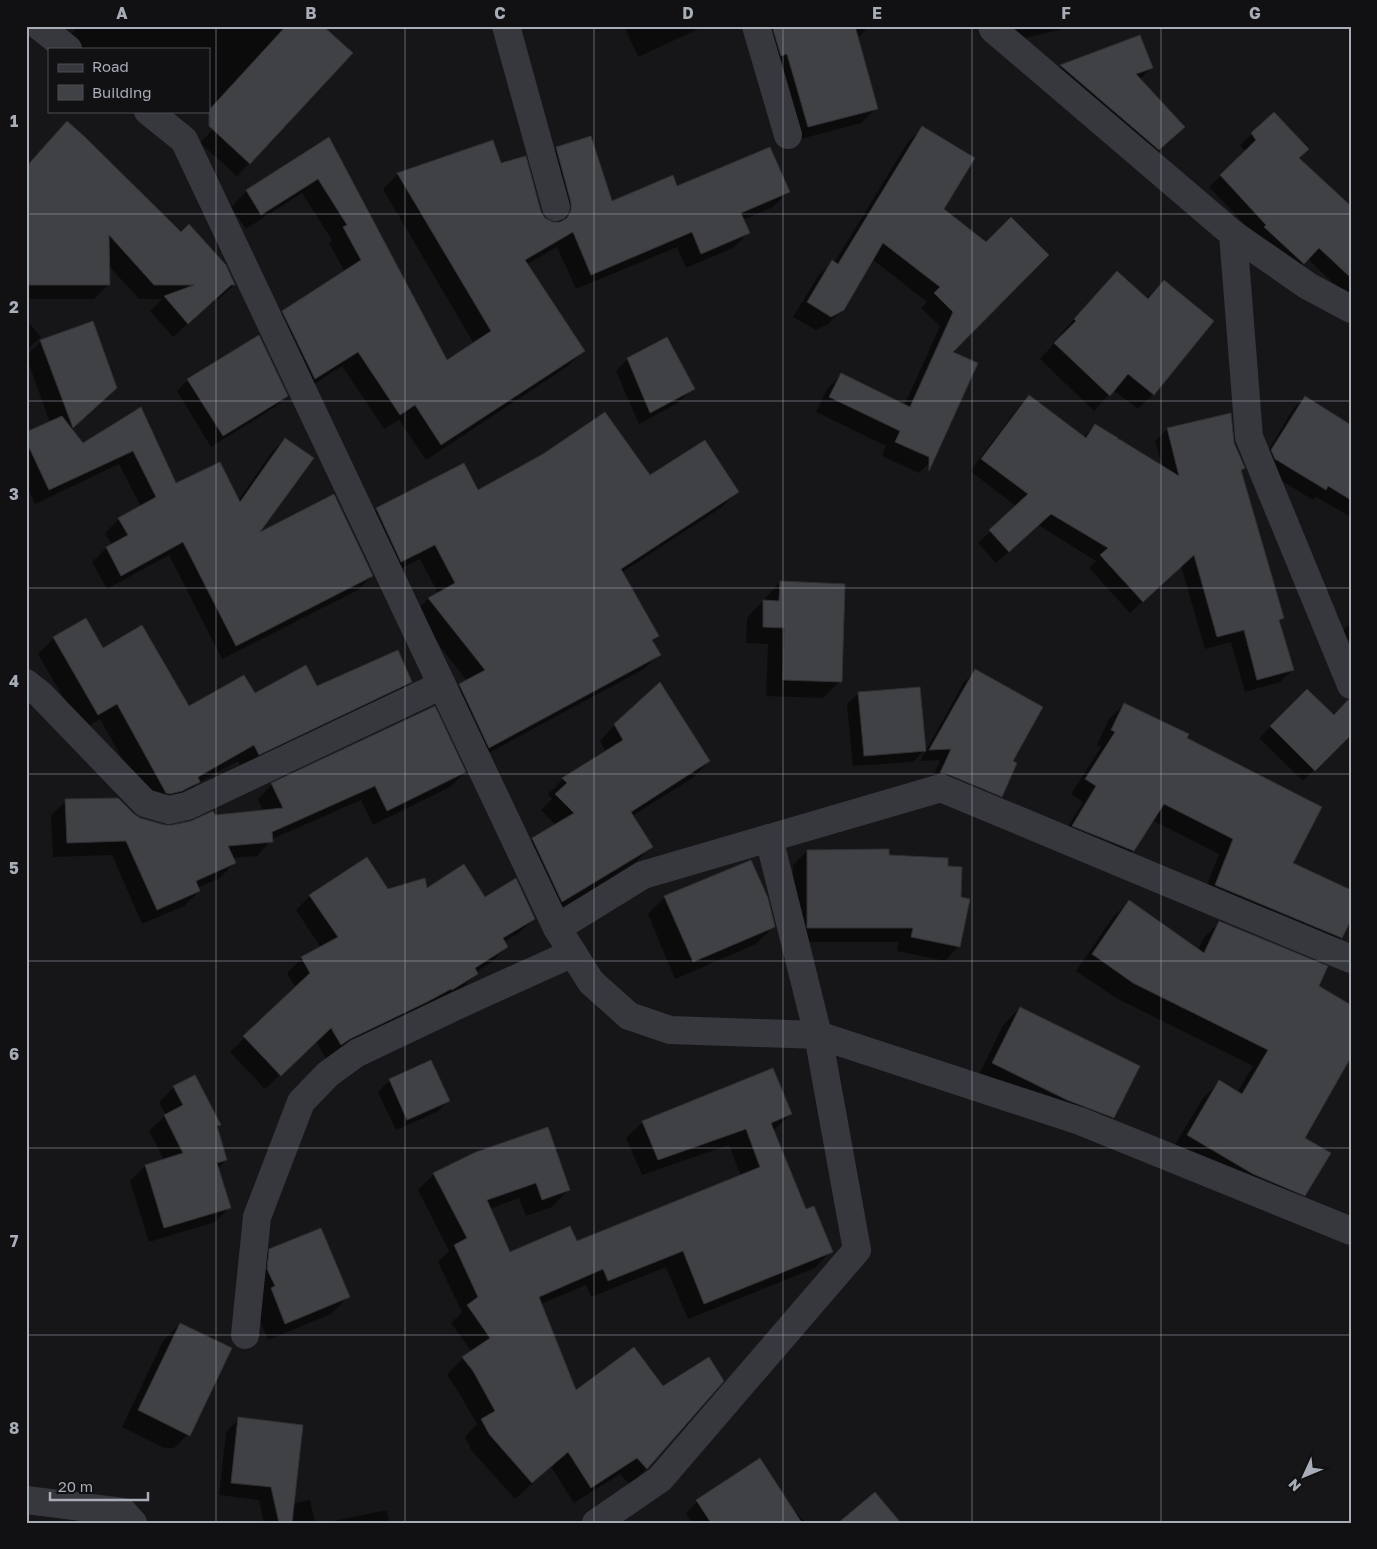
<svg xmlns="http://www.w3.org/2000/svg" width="1377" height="1549" viewBox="0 0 1377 1549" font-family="'Golos Text',sans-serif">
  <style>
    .shadow { fill: #0007 }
    .building { fill: #404145; stroke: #303034 }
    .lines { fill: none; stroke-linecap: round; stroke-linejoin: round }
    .street { stroke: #37383d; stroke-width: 28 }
    .grid { fill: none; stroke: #a8adb8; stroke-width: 1; stroke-opacity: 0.55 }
    .neatline { fill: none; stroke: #a8adb8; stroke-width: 2 }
    .grid-label { font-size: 16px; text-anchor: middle; font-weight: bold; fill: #a8adb8 }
  </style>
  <rect width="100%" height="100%" fill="#161618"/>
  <g class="shadow">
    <path d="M78,26H322L351,54L237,176L200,143L226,115L209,104V49H64L61,47Z"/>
    <path d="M624,26H705L638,57Z"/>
    <path d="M752,26H869L858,38L876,108L861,123L793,141Z"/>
    <path d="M1009,26H1076L1013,41Z"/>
    <path d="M1139,37L1151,68L1139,80L1172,139L1147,161L1049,78L1060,67Z"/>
    <path d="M1274,113L1298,159L1351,208V300L1307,258L1292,274L1209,187L1246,152L1240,145Z"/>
    <path d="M67,123L234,285L219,299H215L173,337L150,311L162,299H139L108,265V285L94,299H26V167Z"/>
    <path d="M922,128L942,209L986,243L951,352L933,459L919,473L882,456L886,446L816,412L827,389L842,374L904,406L940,326L921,308L927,302L872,259L843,309L828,324L816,330L793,317L818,276L832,262L834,263L908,142Z"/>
    <path d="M328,139L447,362L474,344L383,189L398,174L500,165L545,219L556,223L541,163L556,148L611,203L676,188L788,192L773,207L743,220L748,233L733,248L686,268L677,247L576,289L557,247L526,265L583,351L568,366L426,460L399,420L384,429L342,366L299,394L268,327L283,312L345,272L329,243L332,240L302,193L246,229L231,207L247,191Z"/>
    <path d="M1164,281L1153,394L1138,409L1113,390L1094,411L1040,359L1061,336L1060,335L1102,288L1146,299Z"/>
    <path d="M26,320L41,337L26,351Z"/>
    <path d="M666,339L690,391L678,403L639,424L616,371L628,359Z"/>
    <path d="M41,341L100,403L71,430L82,445L140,409L176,485L238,501L271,453L285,439L256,535L372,576L358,590L222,659L169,555L107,589L92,562L106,548L112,545L105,533L119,519L141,507L119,464L35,504L26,484V434L50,423L26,356Z"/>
    <path d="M188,380L287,396L275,407L211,447L177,391Z"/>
    <path d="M1029,396L1084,437L1095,425L1114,441L1162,466L1155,441L1167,429L1233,443L1243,468L1240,471L1283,618L1279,622L1292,670L1280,682L1245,692L1231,642L1205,649L1181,566L1130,613L1089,568L1096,561L1038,525L996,563L978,543L1017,507L970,471L1017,409Z"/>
    <path d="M1305,398L1351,427V517L1316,497L1313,500L1264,470L1261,463L1293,409Z"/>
    <path d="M464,464L478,492L649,477L737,492L722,507L621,573L658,636L652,642L659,654L644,669L474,761L445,700L460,685L467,681L414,613L428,599L438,593L420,559L386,576L361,524L376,509Z"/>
    <path d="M780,582L840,681L823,698L766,696L768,644L746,643L747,618Z"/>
    <path d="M1351,623V673L1333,639Z"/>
    <path d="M54,638L103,649L189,708L254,695L317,688L411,682L394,698L242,770L238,761L198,783L183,798L150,809L100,719L82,730L38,654Z"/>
    <path d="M976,671L1011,761L1001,796L990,807L930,784L940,760L920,761L964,682Z"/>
    <path d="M1307,690L1351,733L1303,781L1259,738Z"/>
    <path d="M859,693L924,750L913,762L853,766L847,704Z"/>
    <path d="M1124,704L1185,739L1291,863L1351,917L1341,938L1326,952L1201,900L1219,854L1152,820L1133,851L1118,865L1059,841L1083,802L1071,794L1101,747L1097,745L1109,719Z"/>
    <path d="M615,725L709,761L694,777L632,816L651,847L636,862L547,917L517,855L533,839L556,825L541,810L552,799L548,794L563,779L606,752L600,741Z"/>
    <path d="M465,772L450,787L373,825L361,800L272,839L257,856L232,858L234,863L220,878L197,888L199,891L184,906L142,924L112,855L53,857L51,815L66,801L133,815L140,819L165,826H173L214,816L263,811L258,799L272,784Z"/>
    <path d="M807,851L887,856L959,946L945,961L897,951L899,942H793V865Z"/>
    <path d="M427,890L485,899L534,918L519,933L504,942L506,947L492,962L476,972L477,974L462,988L326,1059L316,1041L265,1089L230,1052L296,988L287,973L302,958L321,948L296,910L310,896L387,891Z"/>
    <path d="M665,897L774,926L756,944L675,979L648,914Z"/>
    <path d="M1130,901L1198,950L1203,939L1219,922L1317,987L1303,1138L1304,1195L1288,1211L1171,1151L1203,1098L1219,1082L1237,1093L1253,1066L1116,998L1076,971L1113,917Z"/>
    <path d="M1020,1008L1113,1117L1096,1134L976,1081L1003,1025Z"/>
    <path d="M390,1080L448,1101L437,1112L396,1130L378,1092Z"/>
    <path d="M174,1087L219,1124L216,1127L226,1160L218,1168L230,1207L215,1222L149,1242L130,1181L145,1166L164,1160L149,1131L166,1115L159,1102Z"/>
    <path d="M791,1114L774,1130L806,1211L831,1251L815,1268L688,1319L666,1267L591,1297L586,1285L541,1304L575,1392L649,1466L630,1485L620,1474L574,1503L551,1467L515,1499L472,1451L465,1437L477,1424L456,1388L447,1375L463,1358L472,1352L451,1323L462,1312L438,1262L449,1251L418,1190L434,1174L476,1153L568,1190L552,1207L526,1216L519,1198L489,1209L510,1254L576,1243L741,1176L729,1145L642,1175L626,1138L643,1122Z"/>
    <path d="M270,1250L348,1297L331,1314L268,1340L254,1306L253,1268Z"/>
    <path d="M180,1324L191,1431L174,1448H164L122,1427L163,1341Z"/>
    <path d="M239,1419L293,1503L310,1500L315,1523H264L259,1500L219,1495L226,1432Z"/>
    <path d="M699,1500L789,1505L806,1523H692L686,1513Z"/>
    <path d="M387,1510L389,1523H324Z"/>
  </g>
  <g class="building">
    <path d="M286,26H323L353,53L250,164L209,126V110Z"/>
    <path d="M772,26H855L878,109L808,127L787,54L781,56Z"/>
    <path d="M1140,35L1153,68L1136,74L1185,127L1159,150L1060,65Z"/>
    <path d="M1274,112L1309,149L1299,158L1351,206V278L1319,248L1304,264L1264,227L1266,225L1220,175L1256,140L1251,133Z"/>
    <path d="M67,121L86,138L181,232L189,224L226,265L235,285H231L188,324L164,296L194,285H154L109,235L110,285H26V167Z"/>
    <path d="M922,126L975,158L944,209L986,242L1011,217L1049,255L953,352L978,363L929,471V457L895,442L900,431L829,397L841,373L910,407L953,312L934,293L940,287L883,243L844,310L831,317L807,302L832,260L838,264Z"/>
    <path d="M591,136L612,201L673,175L677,186L770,147L790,192L741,213L750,233L701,254L692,232L591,275L573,232L525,260L585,351L441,445L415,405L400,415L358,352L315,379L282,311L361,260L343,227L347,225L318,179L261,215L246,190L329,137L447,360L491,331L397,173L493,140L501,163L526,156L541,212L545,218L553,222H560L567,218L571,210V203L556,147Z"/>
    <path d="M1117,271L1148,299L1164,280L1214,321L1154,395L1128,374L1110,396L1054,343L1076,321L1074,319Z"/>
    <path d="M93,321L117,388L73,428L40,340Z"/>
    <path d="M259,335L288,396L223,436L187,379Z"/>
    <path d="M667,337L695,389L650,413L627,358Z"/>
    <path d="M1029,395L1086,438L1095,424L1118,438L1117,439H1119L1179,476L1167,428L1231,413L1234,443L1245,468L1241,470L1284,618L1279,620L1294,670L1257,680L1244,630L1217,637L1194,555L1143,602L1100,555L1108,548L1051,514L1009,552L989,530L1028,494L981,459Z"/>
    <path d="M1305,396L1351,425V500L1328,486L1326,490L1275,459L1271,450Z"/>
    <path d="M141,407L176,483L220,462L240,502L285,438L314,458L260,532L334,494L373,576L236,646L183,542L121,576L106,547L128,535L118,518L156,497L133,451L49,490L26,441V432L62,416L83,443Z"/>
    <path d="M605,412L650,475L705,440L739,492L621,569L659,636L652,640L661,655L489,748L459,684L485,670L428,598L455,583L435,545L401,562L376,508L464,463L478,490L543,454Z"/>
    <path d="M780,581L845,584L842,682L783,680L784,628L763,627V600L779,601Z"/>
    <path d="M86,618L103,648L142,625L189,706L244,675L255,693L306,665L317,686L398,650L412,682L259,755L254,745L198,777L200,782L182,791L170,794L166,793L117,704L98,715L53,637Z"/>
    <path d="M975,669L1043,707L1013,761L1017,763L1002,797L947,774L940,773L951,749L929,750Z"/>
    <path d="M660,682L710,761L631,812L653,847L562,902L532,838L574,813L555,794L567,783L562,778L623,740L614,724Z"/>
    <path d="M920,687L926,751L864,756L858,692Z"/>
    <path d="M1307,689L1334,715L1348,700H1351V735L1315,771L1270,726Z"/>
    <path d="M1124,703L1189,734L1187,738L1322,807L1293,863L1351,890V920L1342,938L1215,885L1233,839L1164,804L1134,851L1072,826L1096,786L1085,779L1115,732L1111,730Z"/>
    <path d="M435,706L466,772L387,811L375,786L272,832L273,842L228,846L236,863L196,881L200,891L157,910L126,841L67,843L65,799L118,798L134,814L140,818L165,825H172L191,821L213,811L215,815L283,808L271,783Z"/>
    <path d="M889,849V855L948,858V866L962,867L961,897L970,899L960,947L911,937L913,928H807V850Z"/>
    <path d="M367,857L388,889L425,878L427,888L464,864L485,897L516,878L535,919L503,938L508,947L475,968L478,974L452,990L451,989L427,1002L350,1039L341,1045L331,1028L281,1076L243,1036L310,973L301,957L338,937L309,895Z"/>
    <path d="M751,860L768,898L775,927L693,962L664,896Z"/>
    <path d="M1129,900L1204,953L1219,921L1328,966L1319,986L1351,1005V1057L1305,1138L1331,1153L1305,1196L1253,1174L1187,1135L1219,1080L1242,1094L1268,1050L1133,983L1092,954Z"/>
    <path d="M1020,1007L1140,1066L1114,1118L1067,1100L992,1063Z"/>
    <path d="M431,1060L450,1101L407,1120L389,1079Z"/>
    <path d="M773,1068L792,1114L771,1123L806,1209L814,1206L833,1252L704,1304L683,1251L608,1281L603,1269L539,1297L576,1390L634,1347L663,1386L709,1357L724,1381L647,1469L637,1458L591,1488L568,1452L532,1483L489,1434L481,1419L495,1411L473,1371L462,1357L490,1338L467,1305L478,1297L454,1245L467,1238L433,1173L476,1152L548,1127L570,1190L542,1200L536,1183L487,1200L510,1252L570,1226L577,1241L760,1167L746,1129L658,1160L642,1121Z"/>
    <path d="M195,1075L221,1125L217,1126L227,1160L217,1163L231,1208L164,1228L145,1165L183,1153L164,1115L183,1105L173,1086Z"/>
    <path d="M321,1228L350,1297L285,1324L271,1288L275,1286L267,1269L269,1249Z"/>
    <path d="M180,1323L232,1348L190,1436L138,1410Z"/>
    <path d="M238,1417L303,1425L292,1523H279L271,1487L231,1483Z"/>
    <path d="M760,1458L802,1523H711L696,1500Z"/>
    <path d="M875,1492L901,1523H838Z"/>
  </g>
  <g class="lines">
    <g class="street">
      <path d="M39,26L68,49"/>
      <path d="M506,26L556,207"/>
      <path d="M756,26L788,135"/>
      <path d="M992,26L993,29L1233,234L1249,437L1351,685"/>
      <path d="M148,111L184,140L557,928L643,875L941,788L1351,959"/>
      <path d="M1233,234L1308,286L1351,309"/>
      <path d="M26,683L40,694L145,803L169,810L187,806L442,685"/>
      <path d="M557,928L591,982L629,1016L670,1030L818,1035L1080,1121L1351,1231"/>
      <path d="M245,1335L257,1217L301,1102L328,1074L357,1053L458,1005L573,953"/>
      <path d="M26,1500L123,1512L133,1523"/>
      <path d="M596,1523L660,1479L857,1250L818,1035L769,838"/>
    </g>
  </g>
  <path class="grid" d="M216,26V1523M405,26V1523M594,26V1523M783,26V1523M972,26V1523M1161,26V1523M26,214H1351M26,401H1351M26,588H1351M26,774H1351M26,961H1351M26,1148H1351M26,1335H1351"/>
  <rect width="1377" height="1549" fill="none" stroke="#111113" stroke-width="55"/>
  <rect x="48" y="48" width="162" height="65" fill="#111113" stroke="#4d4f55"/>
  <rect x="58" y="64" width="25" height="8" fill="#37383d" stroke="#4d4f55"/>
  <text x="92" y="72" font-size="15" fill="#a8adb8">Road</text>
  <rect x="58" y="85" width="25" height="15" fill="#404145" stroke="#4d4f55"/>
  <text x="92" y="98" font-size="15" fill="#a8adb8">Building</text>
  <g transform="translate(1304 1476) rotate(226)" stroke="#111113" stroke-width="4" paint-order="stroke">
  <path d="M0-4L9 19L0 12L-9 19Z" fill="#a8adb8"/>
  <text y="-8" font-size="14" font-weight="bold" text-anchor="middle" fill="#a8adb8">N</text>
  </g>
  <path d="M50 1492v8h98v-8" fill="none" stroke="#a8adb8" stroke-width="2.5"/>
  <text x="58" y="1492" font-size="15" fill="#a8adb8" stroke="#111113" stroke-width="4" paint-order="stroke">20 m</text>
  <rect x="28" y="28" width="1322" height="1494" class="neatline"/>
  <g class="grid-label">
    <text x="122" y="19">A</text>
    <text x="311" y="19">B</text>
    <text x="500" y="19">C</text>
    <text x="688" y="19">D</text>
    <text x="877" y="19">E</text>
    <text x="1066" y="19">F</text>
    <text x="1255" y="19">G</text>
    <text x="14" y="127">1</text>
    <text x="14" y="313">2</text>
    <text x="14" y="500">3</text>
    <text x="14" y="687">4</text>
    <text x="14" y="874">5</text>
    <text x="14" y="1060">6</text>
    <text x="14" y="1247">7</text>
    <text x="14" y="1434">8</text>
  </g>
</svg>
